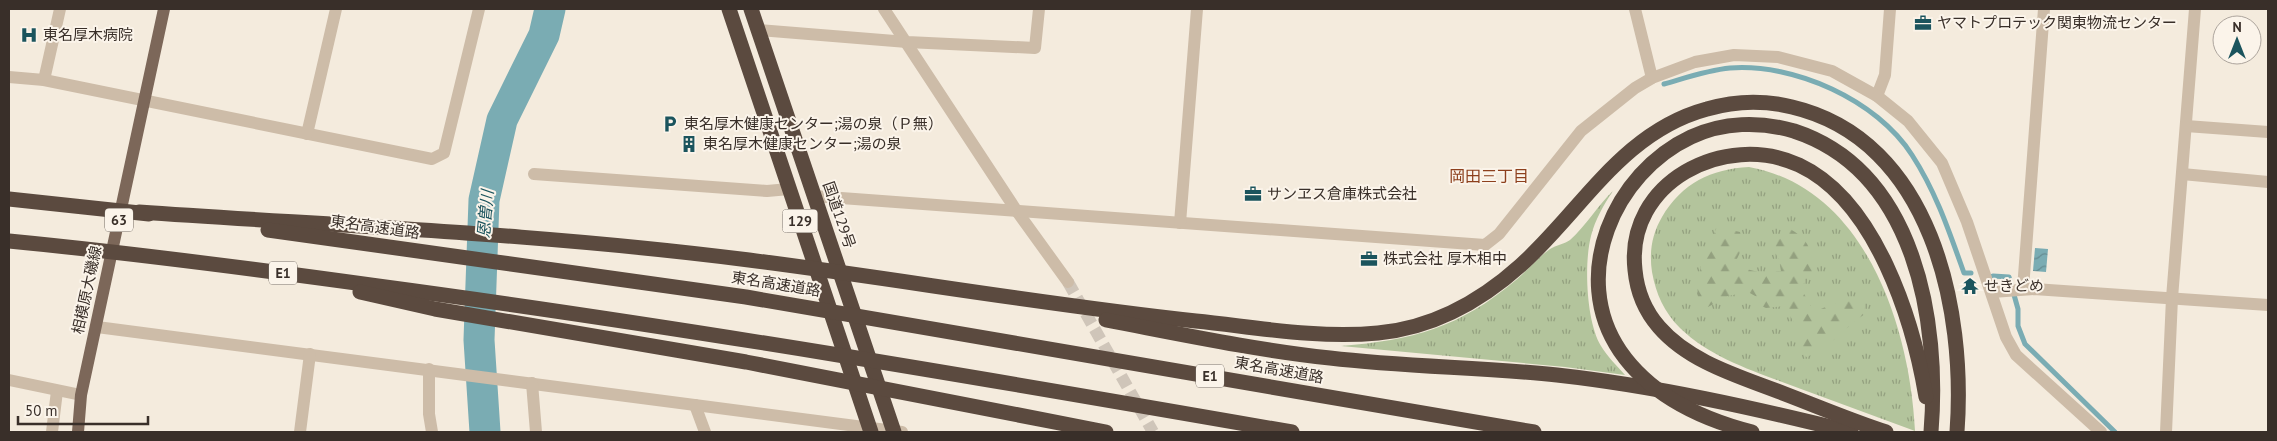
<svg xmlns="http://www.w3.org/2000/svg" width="2277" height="441" viewBox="0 0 2277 441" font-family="'PT Sans','Noto Sans JP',sans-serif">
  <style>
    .grass { fill: url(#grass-tufts) }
    .forest { fill: url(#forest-firs) }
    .water { fill: url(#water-waves) }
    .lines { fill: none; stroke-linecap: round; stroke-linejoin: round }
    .stream { stroke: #7aacb3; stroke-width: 5 }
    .river { stroke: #7aacb3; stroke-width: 31 }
    .minor-tunnel { stroke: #cfc5b9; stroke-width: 12; stroke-dasharray: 12 6; stroke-linecap: butt }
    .minor { stroke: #cdbca8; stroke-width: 12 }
    .major { stroke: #7c6759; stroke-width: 12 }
    .highway { stroke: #5b4a3f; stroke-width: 15 }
    .labels { text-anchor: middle; stroke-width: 4; stroke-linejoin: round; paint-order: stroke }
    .shield { fill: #fbf4ea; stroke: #736a63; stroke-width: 1 }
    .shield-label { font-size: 14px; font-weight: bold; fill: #392f29 }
    .poi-label { font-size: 15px; fill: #392f29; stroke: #fbf4ea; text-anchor: start }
    .street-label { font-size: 15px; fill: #392f29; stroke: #fbf4ea }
    .neighbourhood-label { font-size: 16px; fill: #8d401d; stroke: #fbf4ea }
    .water-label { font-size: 16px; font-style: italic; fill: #1b545d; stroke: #fbf4ea }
  </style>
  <defs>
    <pattern id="grass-tufts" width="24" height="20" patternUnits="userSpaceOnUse" patternTransform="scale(1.25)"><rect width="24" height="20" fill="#b3c49c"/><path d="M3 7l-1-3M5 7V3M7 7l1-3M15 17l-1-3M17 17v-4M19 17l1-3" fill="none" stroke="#93a07f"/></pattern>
    <pattern id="forest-firs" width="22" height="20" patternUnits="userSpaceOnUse" patternTransform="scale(1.25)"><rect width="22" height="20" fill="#b3c49c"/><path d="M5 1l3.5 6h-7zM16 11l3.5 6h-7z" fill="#93a07f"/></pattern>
    <pattern id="water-waves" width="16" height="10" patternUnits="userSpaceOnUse" patternTransform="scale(1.25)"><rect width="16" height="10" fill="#7aacb3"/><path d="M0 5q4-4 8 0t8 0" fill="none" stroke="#658c92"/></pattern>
  </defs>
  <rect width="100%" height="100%" fill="#f4ebdd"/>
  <g class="grass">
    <path d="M1749,167C1866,188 1910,328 1915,431C1877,417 1839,403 1801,389C1760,373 1713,360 1680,328C1664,312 1656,294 1652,272C1649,252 1652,234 1662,217C1682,183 1711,169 1749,167Z"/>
    <path d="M1613,191C1604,204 1595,220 1591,236C1584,263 1586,321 1601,346C1607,356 1617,366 1625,375L1565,367L1341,346C1413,340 1459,328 1516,280C1528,270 1537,258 1550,249C1556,245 1565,244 1570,240C1585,227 1598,205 1613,191Z"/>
  </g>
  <path class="forest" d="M1717,227L1740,232L1743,246L1735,263C1750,273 1764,273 1781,271L1779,260L1774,250L1781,232L1790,229C1810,240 1811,250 1813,271L1806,276L1802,290L1814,312C1832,304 1844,297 1864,304L1865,314C1845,327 1828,350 1806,357L1802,351L1803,337L1784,306L1766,308L1757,304V297L1748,292L1728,296L1708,307L1699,300C1694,283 1704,269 1700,255L1709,246Z"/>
  <path class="water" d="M2035,248L2048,249L2046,272L2033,271Z"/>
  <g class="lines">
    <g class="stream">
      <path d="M1664,84C1685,78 1708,70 1730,68C1794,63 1877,100 1912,155C1936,192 1949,231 1964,273H1971"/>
      <path d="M1993,276L2009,277L2018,309V326L2025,344L2115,432"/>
    </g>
    <path class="river" d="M485,432L479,340L484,200L502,120L544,35L550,9"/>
    <path class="minor-tunnel" d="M1068,282L1153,432"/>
    <g class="minor">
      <path d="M884,9L1016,210L1068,282"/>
      <path d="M1635,9L1652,78"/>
      <path d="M758,30L907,42L1035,48L1039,9"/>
      <path d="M9,77L44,80L432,159L444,153L479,9"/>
      <path d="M44,80L60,9"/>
      <path d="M1877,96L1885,75L1890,9"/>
      <path d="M2186,126L2268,132"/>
      <path d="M307,134L336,9"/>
      <path d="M534,174L767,191L789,189"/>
      <path d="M2182,174L2268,182"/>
      <path d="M814,196L1485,245L1499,234L1581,131L1635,88L1652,78L1695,62L1734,55L1778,57L1832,71L1877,96L1908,121L1942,163L1967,222L2006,337L2016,355L2101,432"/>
      <path d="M1180,223L1197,9"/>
      <path d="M2023,289L2044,9"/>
      <path d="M1992,292L2034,289L2268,305"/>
      <path d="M97,327L902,432"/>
      <path d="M429,369V414L432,432"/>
      <path d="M9,380L81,395"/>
      <path d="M532,383L536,432"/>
      <path d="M695,405L705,432"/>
      <path d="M52,432L57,391"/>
      <path d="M300,432L310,354"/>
      <path d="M2166,432L2172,298L2195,9"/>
    </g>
    <path class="major" d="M78,432L81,395L164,9"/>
    <g class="highway">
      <path d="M729,9L871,432"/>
      <path d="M751,9L894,432"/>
      <path d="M9,199L149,214"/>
      <path d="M139,212C342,226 547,234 749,260C898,279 1046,305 1196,321C1255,327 1318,339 1378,333C1432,328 1481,301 1521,265C1582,210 1622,132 1707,109C1734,101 1764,100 1792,107C1932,140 1966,310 1957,432"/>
      <path d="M268,230L746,297L1534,432"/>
      <path d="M9,241C132,253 255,269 378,286C684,327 987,379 1292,432"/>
      <path d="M360,292L435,309L746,362L1106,432"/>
      <path d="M1106,320C1180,334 1255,350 1330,358C1405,367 1482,367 1557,375C1656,386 1754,408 1851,432"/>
      <path d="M1752,432C1701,419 1651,396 1620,351C1569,276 1614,173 1691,137C1723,122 1760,121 1794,131C1916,171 1940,322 1931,432"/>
      <path d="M1886,432C1852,421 1819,407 1785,394C1742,377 1690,363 1659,327C1645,311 1637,291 1635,270C1625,182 1725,131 1799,165C1876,201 1913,320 1926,397"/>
    </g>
  </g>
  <defs>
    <g id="office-bare" transform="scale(1.35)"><path d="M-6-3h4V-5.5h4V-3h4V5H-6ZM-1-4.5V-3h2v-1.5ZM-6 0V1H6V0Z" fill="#1b545d" stroke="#fbf4ea" stroke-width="2.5" paint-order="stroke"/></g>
    <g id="hospital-bare" transform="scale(1.35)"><path d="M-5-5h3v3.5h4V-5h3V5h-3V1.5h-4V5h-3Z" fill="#1b545d" stroke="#fbf4ea" stroke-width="2.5" paint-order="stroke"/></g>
    <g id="parking-bare" transform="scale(1.35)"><path d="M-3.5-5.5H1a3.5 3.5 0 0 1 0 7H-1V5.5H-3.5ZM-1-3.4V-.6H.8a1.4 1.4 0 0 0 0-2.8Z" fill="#1b545d" stroke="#fbf4ea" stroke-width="2.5" paint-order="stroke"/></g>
    <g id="building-bare" transform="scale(1.35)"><path d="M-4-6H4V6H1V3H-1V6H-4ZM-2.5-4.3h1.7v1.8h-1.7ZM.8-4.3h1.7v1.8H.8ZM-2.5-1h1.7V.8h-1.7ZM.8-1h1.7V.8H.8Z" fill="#1b545d" stroke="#fbf4ea" stroke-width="2.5" paint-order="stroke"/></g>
    <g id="temple-bare" transform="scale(1.35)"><path d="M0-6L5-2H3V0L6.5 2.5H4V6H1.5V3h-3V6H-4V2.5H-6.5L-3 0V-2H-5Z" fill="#1b545d" stroke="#fbf4ea" stroke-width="2.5" paint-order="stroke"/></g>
  </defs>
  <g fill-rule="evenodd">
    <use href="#office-bare" x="1923" y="23"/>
    <use href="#hospital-bare" x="29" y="35"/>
    <use href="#parking-bare" x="670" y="124"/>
    <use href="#building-bare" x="689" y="144"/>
    <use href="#office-bare" x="1253" y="194"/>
    <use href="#office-bare" x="1369" y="259"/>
    <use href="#temple-bare" x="1970" y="286"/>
  </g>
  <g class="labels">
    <g class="shield">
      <rect x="105" y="208.5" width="28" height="23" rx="4"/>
      <rect x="782.5" y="209.5" width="35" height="23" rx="4"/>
      <rect x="269" y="261.5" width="28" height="23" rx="4"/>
      <rect x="1196" y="364.5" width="28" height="23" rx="4"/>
    </g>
    <g class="shield-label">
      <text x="119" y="225">63</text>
      <text x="800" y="226">129</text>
      <text x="283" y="278">E1</text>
      <text x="1210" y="381">E1</text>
    </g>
    <g class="poi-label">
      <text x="1937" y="28">ヤマトプロテック関東物流センター</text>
      <text x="43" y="40">東名厚木病院</text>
      <text x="684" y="129">東名厚木健康センター;湯の泉（Ｐ無）</text>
      <text x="703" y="149">東名厚木健康センター;湯の泉</text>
      <text x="1267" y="199">サンヱス倉庫株式会社</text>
      <text x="1383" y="264">株式会社 厚木相中</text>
      <text x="1984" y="291">せきどめ</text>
    </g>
    <g class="street-label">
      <text transform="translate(839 215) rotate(71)" y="5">国道129号</text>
      <text transform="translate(375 227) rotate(8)" y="5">東名高速道路</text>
      <text transform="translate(776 284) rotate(9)" y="5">東名高速道路</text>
      <text transform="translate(87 290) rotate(-78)" y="5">相模原大磯線</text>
      <text transform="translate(1279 370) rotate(10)" y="5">東名高速道路</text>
    </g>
    <g class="neighbourhood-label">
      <text x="1489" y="182">岡田三丁目</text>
    </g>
    <g class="water-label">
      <text transform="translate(485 214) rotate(-85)" y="6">恩曽川</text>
    </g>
  </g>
  <rect width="2277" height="441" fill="none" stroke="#392f29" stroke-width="20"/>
  <g transform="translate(2237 40)"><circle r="24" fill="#fbf4ea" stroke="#ada59d"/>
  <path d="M0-4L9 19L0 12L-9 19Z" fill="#1b545d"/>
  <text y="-8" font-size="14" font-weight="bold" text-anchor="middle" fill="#392f29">N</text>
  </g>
  <path d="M18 416v8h130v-8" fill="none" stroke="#392f29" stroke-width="2.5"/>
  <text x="25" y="416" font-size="15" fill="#392f29" stroke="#fbf4ea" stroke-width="4" paint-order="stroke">50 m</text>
</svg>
